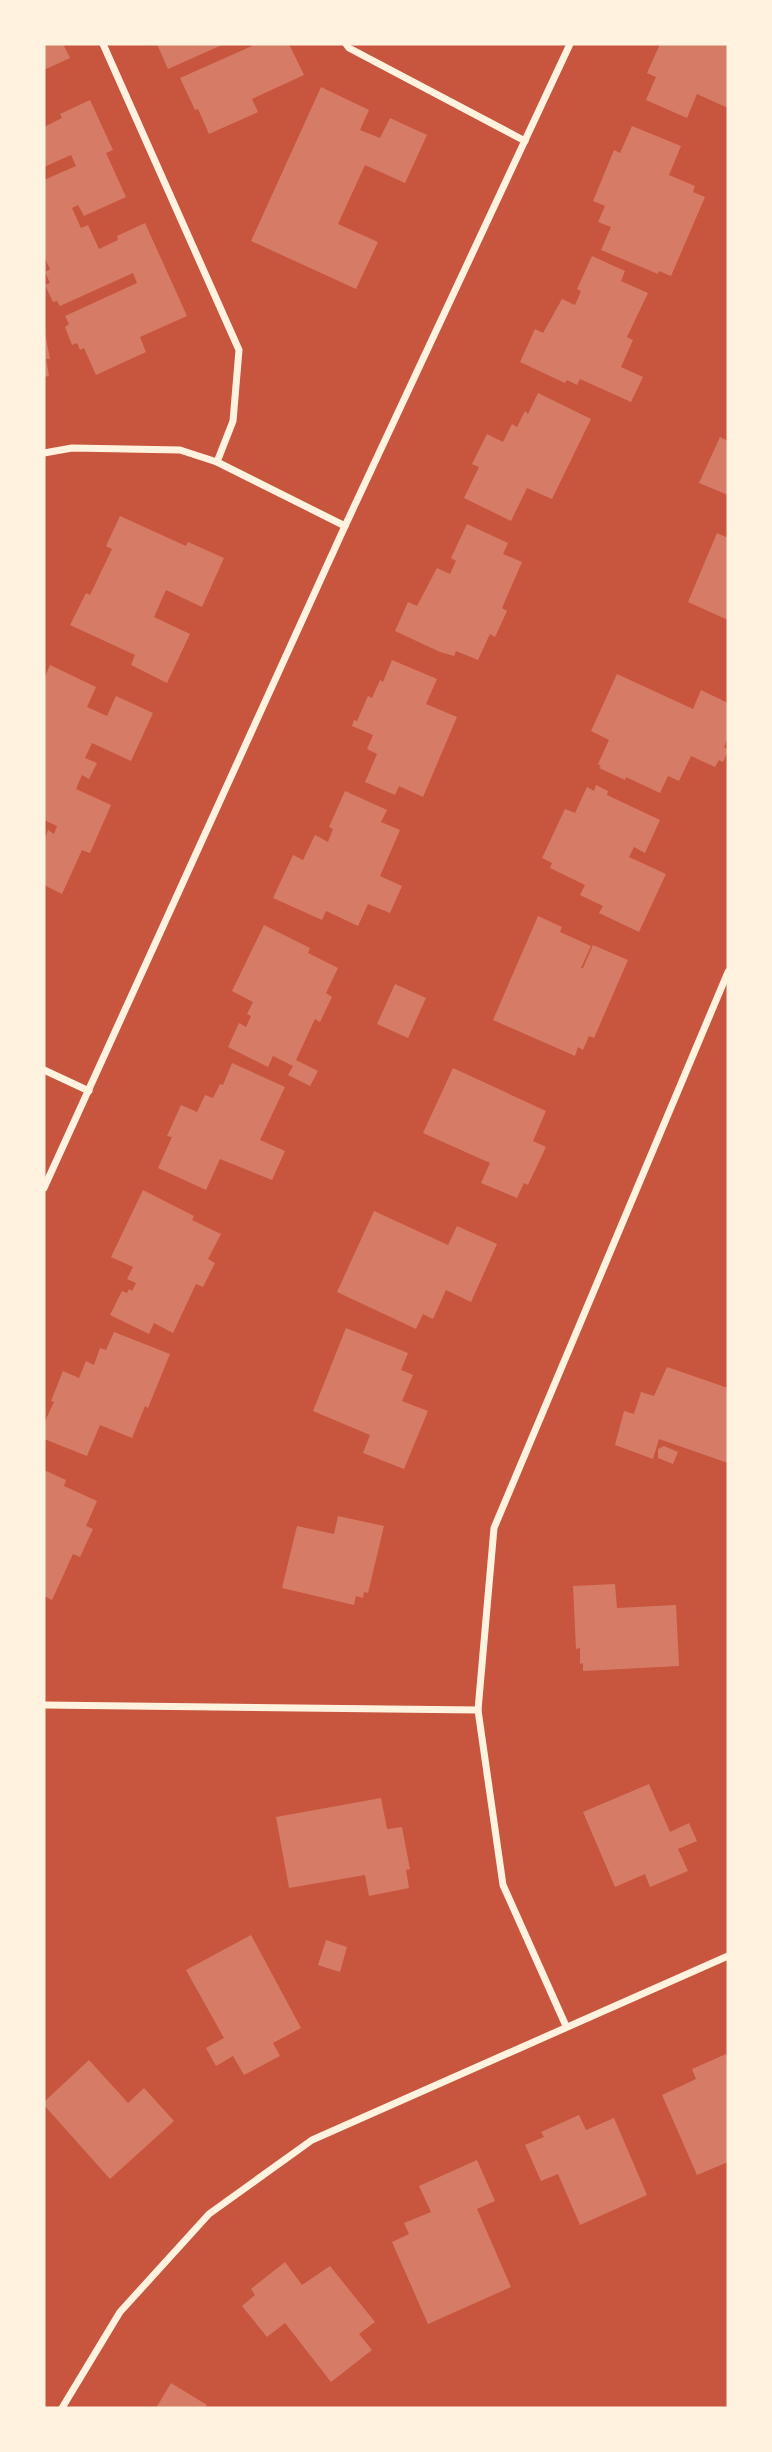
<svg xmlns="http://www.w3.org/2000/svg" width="772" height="2452" viewBox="0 0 772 2452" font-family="'IBM Plex Sans',sans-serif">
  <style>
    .building { fill: #d67c66 }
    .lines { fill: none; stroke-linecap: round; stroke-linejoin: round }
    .minor { stroke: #fff3e0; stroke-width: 7 }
  </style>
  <rect width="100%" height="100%" fill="#c8553d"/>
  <g class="building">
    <path d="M44,44H63L70,58L44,70Z"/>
    <path d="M157,44H224L168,69Z"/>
    <path d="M251,44H289L304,75L252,99L258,112L209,134L198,109L195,110L180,78L252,46Z"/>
    <path d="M660,44H728V108L697,94L687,118L646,100L656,77L647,73Z"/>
    <path d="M321,87L369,110L360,130L380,138L390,118L427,135L405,183L365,165L338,224L378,242L356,289L251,241Z"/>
    <path d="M90,100L113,150L106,153L126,197L84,216L78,205L72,208L81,228L88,225L99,249L118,240L117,236L145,223L187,316L140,337L146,352L96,375L84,348L80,350L77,343L72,345L65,327L69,324L65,316L137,283L133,273L60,306L57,301L53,302L45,285L50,283L45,272L50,269L44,257V180L76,166L71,155L44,167V127L62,118L60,114Z"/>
    <path d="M632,126L681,146L669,175L695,186L693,192L705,197L671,276L659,271L658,274L601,250L611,227L598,222L605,206L593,201L614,150L620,153Z"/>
    <path d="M592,256L625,271L621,281L648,293L627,337L633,340L621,367L643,377L631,402L580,379L577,385L567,380L565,383L520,362L535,329L543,333L562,299L575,305L581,291L577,289Z"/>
    <path d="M44,328L50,359H46L49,376L44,377Z"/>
    <path d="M538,393L591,419L552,499L527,488L511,521L464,498L479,467L472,464L487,434L503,442L512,424L517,427L525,411L528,414Z"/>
    <path d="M720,437L728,441V495L699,483Z"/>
    <path d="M120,516L186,546L188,542L224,558L202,607L166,590L154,617L190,634L167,683L131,665L135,655L70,625L86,593L90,595L112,549L106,546Z"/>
    <path d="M467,524L508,543L503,554L522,562L502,608L507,611L495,637L490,634L478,660L456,651L454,656L440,652L395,631L408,602L417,606L437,568L450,574L456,561L451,558Z"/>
    <path d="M717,533L728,538V620L688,602Z"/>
    <path d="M392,660L437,679L426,704L457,717L423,797L399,786L395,795L365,782L377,754L367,749L373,735L352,726L354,720L357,721L368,696L372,698L380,680L383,682Z"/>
    <path d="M50,665L96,687L87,707L107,716L116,696L153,713L131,761L92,743L85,758L97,763L89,779L82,775L76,789L111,805L90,853L82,850L62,894L44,885V835L46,836L48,830L54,834L57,826L44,820V679Z"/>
    <path d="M617,674L693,709L701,690L728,703V737L724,747L728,750L723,762L719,760L715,767L691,756L679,781L668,776L660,793L626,777L625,780L599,768L601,766L598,764L609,740L591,731Z"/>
    <path d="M596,785L608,791L607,795L660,820L645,853L634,847L629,857L666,874L639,932L599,913L603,906L580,895L585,885L550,868L552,863L542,858L565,809L575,813L587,787L594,791Z"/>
    <path d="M345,791L387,810L381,822L400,830L380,876L402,886L390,913L368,904L358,926L326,911L322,920L273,898L293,855L303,860L315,835L328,842L333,829L329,827Z"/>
    <path d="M538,916L562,927L560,932L591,946L581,968H583L593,945L628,960L594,1038L589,1036L583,1050L578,1047L575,1056L493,1020Z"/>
    <path d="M264,925L310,948L308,953L338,968L326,993L332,997L320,1022L315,1019L296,1060L318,1071L310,1086L288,1075L293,1066L273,1056L268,1067L228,1047L239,1023L246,1027L251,1016L247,1014L253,1002L232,991Z"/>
    <path d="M395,984L426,998L408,1038L377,1024Z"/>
    <path d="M232,1063L285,1087L260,1140L285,1151L272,1180L220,1159L206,1190L158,1168L172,1137L167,1136L181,1105L197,1112L205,1095L213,1098L220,1084L223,1085Z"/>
    <path d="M453,1068L546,1111L533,1141L546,1147L528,1185L524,1183L517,1198L481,1183L490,1163L423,1133Z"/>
    <path d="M143,1190L194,1216L192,1220L221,1234L208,1259L215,1263L203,1287L196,1284L173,1333L154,1323L149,1334L110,1315L122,1291L127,1293L129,1289L132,1291L136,1283L127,1279L133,1267L111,1257Z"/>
    <path d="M374,1211L448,1245L457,1226L497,1244L471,1302L446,1290L433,1319L423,1314L416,1329L337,1292Z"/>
    <path d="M346,1328L408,1353L401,1370L413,1375L402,1401L428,1411L404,1469L363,1453L370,1435L313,1411Z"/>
    <path d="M114,1332L170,1354L148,1408L145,1406L132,1438L100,1425L87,1456L44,1439V1423L54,1402L51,1401L63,1371L79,1378L86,1361L94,1365L100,1348L106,1350Z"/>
    <path d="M667,1367L728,1388V1463L659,1439L653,1459L615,1445L624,1411L634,1414L641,1392L654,1396Z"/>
    <path d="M664,1446L678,1452L673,1464L658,1458V1449Z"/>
    <path d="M44,1470L66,1480L64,1486L97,1501L86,1526L93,1529L80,1557L73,1554L52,1600L44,1596Z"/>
    <path d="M338,1516L384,1526L368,1593L364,1592L363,1598L356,1596L354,1605L282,1588L297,1526L334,1534Z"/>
    <path d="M615,1584L617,1608L676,1605L679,1666L583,1671V1663L580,1664V1648L576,1649L573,1586Z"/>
    <path d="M649,1784L670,1832L689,1823L697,1841L678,1849L688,1871L650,1887L645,1874L615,1887L583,1812Z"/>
    <path d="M381,1798L387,1829L402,1827L410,1869L406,1870L409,1888L369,1896L365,1875L289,1888L276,1817Z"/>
    <path d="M251,1935L301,2028L273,2043L280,2056L244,2075L233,2056L216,2066L206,2048L224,2038L186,1970Z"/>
    <path d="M326,1940L347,1947L340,1972L318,1965Z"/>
    <path d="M726,2054L728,2059V2162L697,2175L662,2095L696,2079L692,2069Z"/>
    <path d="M89,2060L128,2103L144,2088L174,2121L110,2179L44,2105V2102Z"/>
    <path d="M579,2115L586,2130L614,2118L647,2195L580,2225L558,2174L541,2181L525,2145L544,2137L541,2132Z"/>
    <path d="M477,2160L495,2201L477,2209L511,2287L428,2324L392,2242L409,2234L404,2223L431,2212L419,2186Z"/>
    <path d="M285,2262L302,2285L330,2266L375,2322L359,2334L372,2350L331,2382L285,2323L267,2337L242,2306L255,2295L251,2289Z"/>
    <path d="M171,2383L207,2405L205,2408H156Z"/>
  </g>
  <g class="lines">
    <g class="minor">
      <path d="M103,44L239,350L233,421L217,462"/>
      <path d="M346,44L349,48L525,141"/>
      <path d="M44,453L72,448L180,450L217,462L345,526"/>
      <path d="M44,1070L89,1091"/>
      <path d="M44,1188L345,526L570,44"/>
      <path d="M44,1705L478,1710"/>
      <path d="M566,2026L503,1885L478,1710L494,1528L728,972"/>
      <path d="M62,2408L120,2312L209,2214L312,2140L728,1956"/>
    </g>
  </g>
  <rect width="772" height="2452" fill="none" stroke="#fff3e0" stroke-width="91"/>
</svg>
